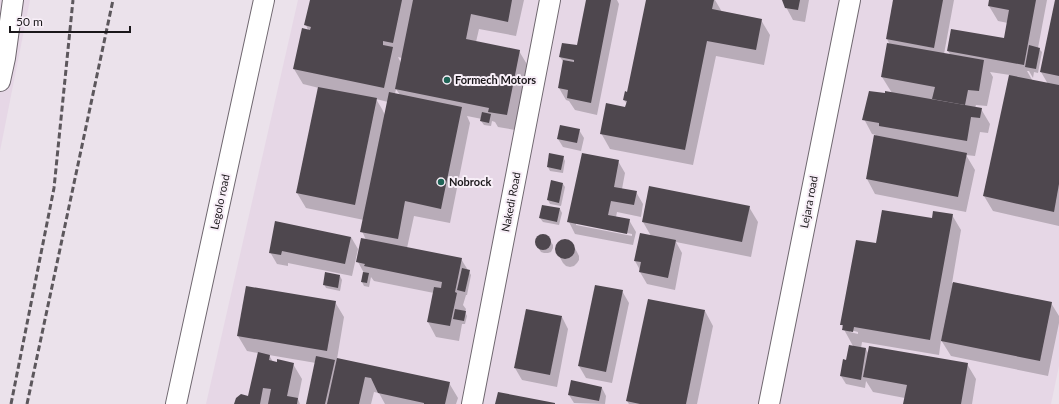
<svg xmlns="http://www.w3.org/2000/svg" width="1059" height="404" viewBox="0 0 1059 404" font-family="Lato,sans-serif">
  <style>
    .built { fill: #e6d7e6 }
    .shadow { fill: #0003; fill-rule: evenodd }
    .building { fill: #4e474e }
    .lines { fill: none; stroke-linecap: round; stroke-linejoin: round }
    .minor-casing { stroke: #6f676f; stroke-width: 22 }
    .minor { stroke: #fff; stroke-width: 20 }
    .rail { stroke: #5c575c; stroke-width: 3; stroke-dasharray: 6 3; stroke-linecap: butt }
    .poi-dot { fill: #1f6456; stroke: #f8eff8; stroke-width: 1.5 }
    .labels { text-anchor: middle; stroke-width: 4; stroke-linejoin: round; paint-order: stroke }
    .poi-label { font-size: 11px; font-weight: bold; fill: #1a171a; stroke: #f8eff8; text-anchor: start }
    .street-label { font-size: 11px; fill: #1a171a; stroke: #f8eff8 }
  </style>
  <rect width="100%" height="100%" fill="#ebe2eb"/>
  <g class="built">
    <path d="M0,0H30L0,151Z"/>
    <path d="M298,0H1059V366L1051,404H206Z"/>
  </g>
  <g class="shadow">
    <path d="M311,0H524L516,36L479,29L476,42L519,51L528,66L515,130L498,127L495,122L492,121L491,126L484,125L481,121L482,119L467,116L470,123L450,223L414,216L407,248L461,259L471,275L467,295H466L463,305L466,309L465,312L467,316L465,324H462L459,341L436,337L428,322L434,293L374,281L371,277L369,287L364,286L362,282L364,273L358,262L366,240L362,231L364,220L306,208L297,193L319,88L303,84L294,69L308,30L306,25ZM398,57L402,58L401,63ZM396,89L400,95L395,94ZM376,99L388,102L385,115L382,109Z"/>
    <path d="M587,0H617L619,4L597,115L575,110L569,101L566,100L559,88L564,63L560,57L578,47Z"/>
    <path d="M647,0H715L722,12L761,20L770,35L764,65L716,56L693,165L610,149L601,133L626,108L627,104L624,100L628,93Z"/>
    <path d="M784,0H809L805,22L793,20L786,7Z"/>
    <path d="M894,0H954L944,54L951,56L948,51L1005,39L1008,23L998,21L989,6L990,0H1047L1038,48L1042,52L1038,73L1034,72L1033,78L1029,71H1027L1035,85L1048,84L1041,72L1056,0H1059V226L993,211L984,196L1010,75L990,72L993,77L987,106L976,105L975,108L981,109L990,124L988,133L980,132L975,156L966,155L975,170L966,212L875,194L867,179L876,135L872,134L864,119L886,95L892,93L882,77L890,45L887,39Z"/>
    <path d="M579,130L584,138L581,151L563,147L558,139Z"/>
    <path d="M563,157L565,161L563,173L550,171L548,167Z"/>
    <path d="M618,161L625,173L622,189L636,192L643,204L641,217L617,212L616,217L629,220L636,232L633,245L575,234L569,222ZM576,223L632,234V236L576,225Z"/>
    <path d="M563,184L565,187L561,206L550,204L548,200Z"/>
    <path d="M749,207L758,222L751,257L676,242L682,253L675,290L647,284L640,272V270L635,261L651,236L643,222Z"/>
    <path d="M560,209L562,213L559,225L543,222L540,218Z"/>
    <path d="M952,215L961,230L952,283L1051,303L1059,316V323L1048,376L951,356L941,340L939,355L862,342L861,348L866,349L868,353L967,364L976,379L972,404H904L905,398L873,392L866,381L865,388L846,384L841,376L853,346L841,324L877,245L933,219ZM850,330L858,332V334L850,332Z"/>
    <path d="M541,235H545L548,237L553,245V248L551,252L548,253H544L541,252L536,244V240L538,237Z"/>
    <path d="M351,237L358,249L352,276L288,263V266L277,264L270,252Z"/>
    <path d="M561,240H565L569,241L572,243L577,252L579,256V260L577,263L574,266L570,267L566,266L563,263L558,254L556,250V246L558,243Z"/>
    <path d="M340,276L342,280L340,291L326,288L324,284Z"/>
    <path d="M247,287L335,302L344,317L337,359L449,383L458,398L456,404H385L379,393L374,392L371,404H307L316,363L269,355L273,362L293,364L302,379L298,399L300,404H235L249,398L258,353L247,351L238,336Z"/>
    <path d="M622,291L629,303L612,383L586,378L579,366Z"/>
    <path d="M705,311L713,326L697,404H629L627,401Z"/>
    <path d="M562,317L568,329L557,387L522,380L515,368Z"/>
    <path d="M602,388L606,396L605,404L574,403L569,395Z"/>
  </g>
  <g class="building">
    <path d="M310,0H402L393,43L383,41V45L393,47L384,88L293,69L302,28L310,30L311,27L304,25Z"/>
    <path d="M413,0H512L508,22L471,14L466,39L520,50L507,115L488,112L489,108L395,89Z"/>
    <path d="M586,0H611L591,103L567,98L568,90L558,88L563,60L574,62V60L559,57L562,43L577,45Z"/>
    <path d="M646,0H714L712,9L762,19L756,50L707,41L685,150L600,134L606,103L625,107L627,101L623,100L625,91L627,92Z"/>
    <path d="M782,0H800L798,10L785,8Z"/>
    <path d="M893,0H943L934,48L886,39Z"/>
    <path d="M989,0H1036L1024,65L947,51L951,29L1004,38L1009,10L988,6Z"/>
    <path d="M1055,0H1059V76L1040,72Z"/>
    <path d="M887,43L984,60L979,91L968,90L965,105L932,99L935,87L881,77Z"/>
    <path d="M1029,45L1040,48L1036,69L1025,67Z"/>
    <path d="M1009,75L1059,85V184L1054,212L983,196Z"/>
    <path d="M318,87L377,98L355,205L296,193Z"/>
    <path d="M869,91L885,93V91L982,108L980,118L971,117L967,141L879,126V123L862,120Z"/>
    <path d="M389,92L462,107L441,209L405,201L398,239L360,232Z"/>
    <path d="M482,112L491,114L489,123L480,121Z"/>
    <path d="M560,125L580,129L577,143L557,139Z"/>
    <path d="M874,135L967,153L958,197L866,179Z"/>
    <path d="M549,153L564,156L561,170L547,167Z"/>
    <path d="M582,153L619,160L614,187L637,191L634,205L611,201L608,215L630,219L627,234L567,222Z"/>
    <path d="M551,180L563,183L559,203L547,200Z"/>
    <path d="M649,186L750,206L742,242L642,222Z"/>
    <path d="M542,205L560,208L557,222L539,218Z"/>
    <path d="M882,210L932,218L933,211L953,214L930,340L854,327L853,332L842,330L843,325H840L856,240L876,243Z"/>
    <path d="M275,221L351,237L345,264L282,251L281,255L269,253Z"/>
    <path d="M640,233L676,240L668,278L639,272L641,262L634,261Z"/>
    <circle cx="543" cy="242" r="8"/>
    <path d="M361,238L462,258L455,292L457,293L450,326L427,322L434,287L441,288L442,282L364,266L365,264L356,262Z"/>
    <circle cx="565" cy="249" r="10"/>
    <path d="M462,268L470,270L465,292L457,290Z"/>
    <path d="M325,272L340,275L338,288L323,285Z"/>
    <path d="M363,272L369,273L367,283L361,282Z"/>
    <path d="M953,282L1052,302L1040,361L941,341Z"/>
    <path d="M595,285L623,290L606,372L578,366Z"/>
    <path d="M246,286L336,301L327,351L237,336Z"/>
    <path d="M648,299L705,310L686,404H640L626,401Z"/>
    <path d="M455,309L466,311L464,321L453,319Z"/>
    <path d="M526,309L562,316L550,375L514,368Z"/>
    <path d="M849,345L866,348L861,380L840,376L843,359L846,360Z"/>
    <path d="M869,346L968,363L961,404H903L907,385L863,377Z"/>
    <path d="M258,352L270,355L269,360L277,362V359L294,363L287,396L298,398L297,404H268L271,389L263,388L260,404H234L236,398L241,394L248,396Z"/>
    <path d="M316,356L335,360L325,404H306Z"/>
    <path d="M337,358L450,382L445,404H424V403L378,393L371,378L365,377L359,404H327Z"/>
    <path d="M571,380L602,387L599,401L568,395Z"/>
    <path d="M498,392L555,403V404H495Z"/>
  </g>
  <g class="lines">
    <g class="minor-casing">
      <g id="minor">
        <path d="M0,81L5,58L13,0"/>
        <path d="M176,404L264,0"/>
        <path d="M472,404L550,0"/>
        <path d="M769,404L850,0"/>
      </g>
    </g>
    <use href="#minor" class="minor"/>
    <g class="rail">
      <path d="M11,404L54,188L73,0"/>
      <path d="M27,404L113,0"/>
    </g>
  </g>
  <g class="poi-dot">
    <circle cx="447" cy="80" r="4"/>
    <circle cx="441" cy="182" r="4"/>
  </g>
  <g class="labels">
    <g class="poi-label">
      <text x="455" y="84">Formech Motors</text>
      <text x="449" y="186">Nobrock</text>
    </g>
    <g class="street-label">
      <text transform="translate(220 202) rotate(-78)" y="4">Legolo road</text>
      <text transform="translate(511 202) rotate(-79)" y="4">Nakedi Road</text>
      <text transform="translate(809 202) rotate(-79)" y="4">Lejara road</text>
    </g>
  </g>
  <path d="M10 26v6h120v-6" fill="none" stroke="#1a171a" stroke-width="2"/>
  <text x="16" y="26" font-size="12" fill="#1a171a" stroke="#f8eff8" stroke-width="3" paint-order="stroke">50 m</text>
</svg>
